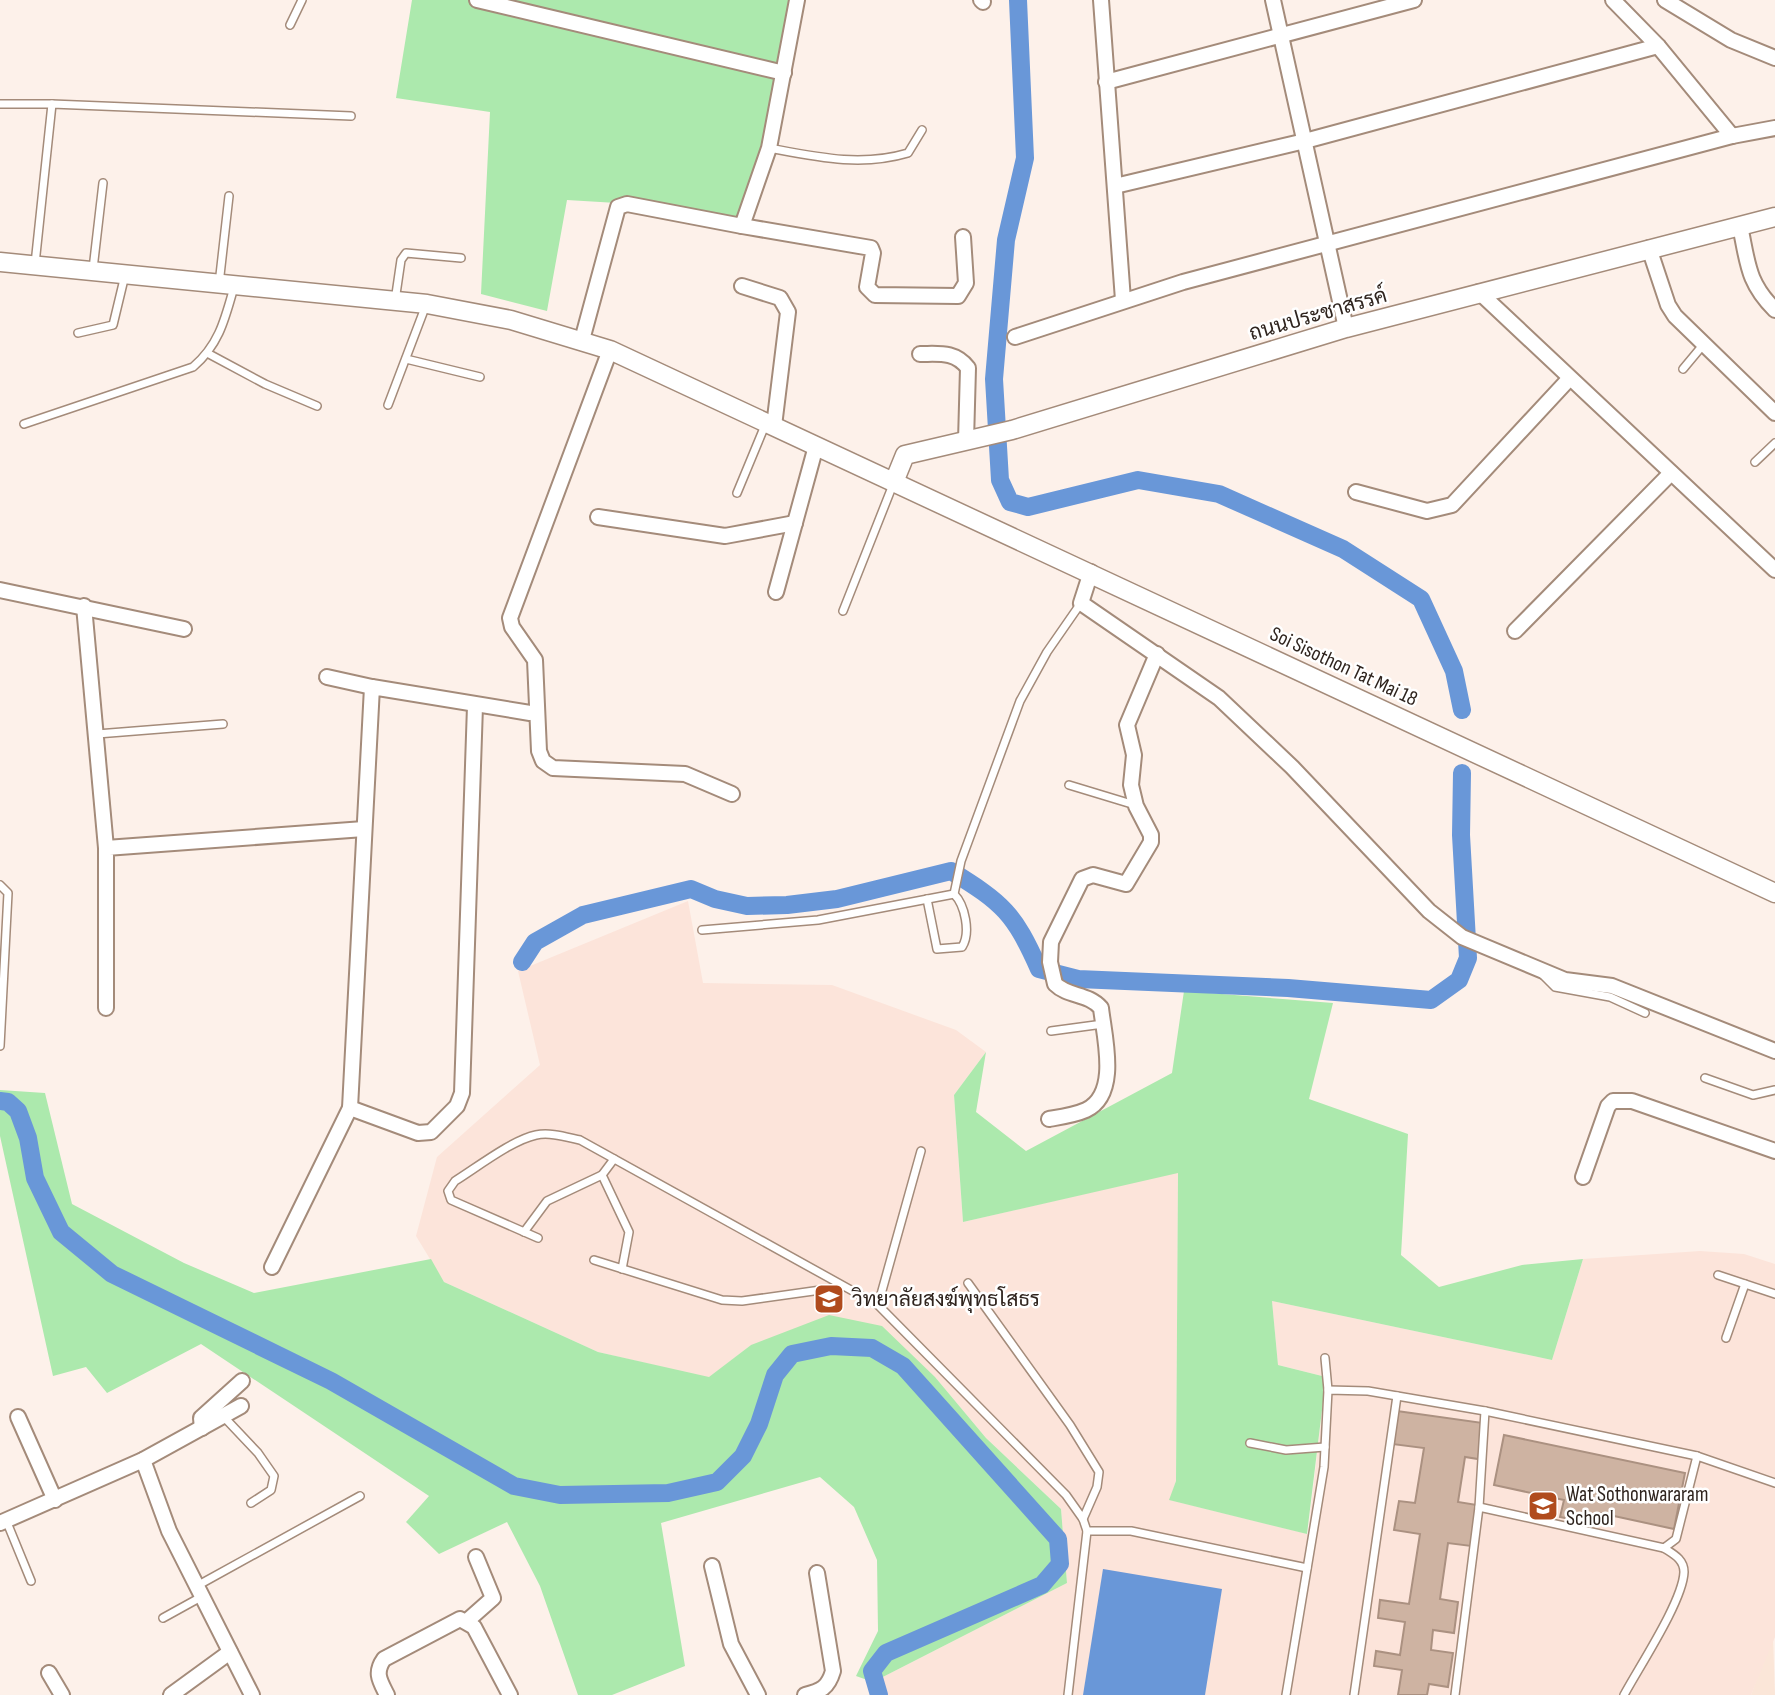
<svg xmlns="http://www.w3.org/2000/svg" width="1775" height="1695" viewBox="0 0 1775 1695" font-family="'Sofia Sans Condensed',Sarabun,sans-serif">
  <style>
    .built { fill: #fbe6d8 }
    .education { fill: #fce4da }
    .green { fill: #ace9ad }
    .water { fill: #6997d8 }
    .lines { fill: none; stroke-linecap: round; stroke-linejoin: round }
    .canal { stroke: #6997d8; stroke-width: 18 }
    .building { fill: #ceb3a2; stroke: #ab9181; stroke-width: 2 }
    .service-casing { stroke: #a48b7a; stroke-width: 10 }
    .minor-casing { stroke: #a48b7a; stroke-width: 18 }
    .tertiary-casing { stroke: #a48b7a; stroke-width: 21 }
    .service { stroke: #fff; stroke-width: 7 }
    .minor { stroke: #fff; stroke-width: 14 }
    .tertiary { stroke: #fff; stroke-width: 18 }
    .labels { text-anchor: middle; stroke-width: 5; stroke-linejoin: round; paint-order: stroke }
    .street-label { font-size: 21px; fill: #2f241e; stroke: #fff }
    .poi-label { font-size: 21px; fill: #2f241e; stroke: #fff; text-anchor: start }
  </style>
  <rect width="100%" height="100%" fill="#fdf1ea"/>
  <path class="built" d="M1773,1636L1775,1695H1751Z"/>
  <path class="education" d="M688,901L703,983L832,985L956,1030L986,1052L954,1095L963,1222L1178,1172L1176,1481L1170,1500L1308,1534L1326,1377L1278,1365L1272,1301L1552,1360L1583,1259L1700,1251L1744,1254L1775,1264V1637L1751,1695H880L873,1682L1067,1583L1061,1509L986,1438L935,1377L751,1345L709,1378L598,1352L444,1282L416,1236L437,1157L540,1065L518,971Z"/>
  <g class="green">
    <path d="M412,0H469L690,59L764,74L777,81C770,122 762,189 734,219L650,205L567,200L547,311L481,294L490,112L396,98Z"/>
    <path d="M505,0H794L779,65Z"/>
    <path d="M1184,991L1333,1003L1309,1099L1408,1134L1401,1255L1439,1287L1522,1265L1583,1259L1552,1360L1272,1301L1278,1365L1326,1377L1307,1534L1169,1500L1176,1481L1178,1173L963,1222L954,1095L986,1052L976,1112L1026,1151L1172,1073Z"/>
    <path d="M0,1090L45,1093L72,1204L184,1263L254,1293L431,1259L444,1282L598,1352L709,1377L751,1345L829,1315L882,1326L935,1377L986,1438L1061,1509L1067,1583L873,1682L856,1676L878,1631L877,1560L854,1507L820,1477L661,1523L685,1666L612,1695H578L540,1586L507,1522L439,1554L406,1522L429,1496L201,1344L107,1393L86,1367L53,1376L0,1136Z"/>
  </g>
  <path class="water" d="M1103,1569L1222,1589L1205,1695H1083Z"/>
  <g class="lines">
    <g class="canal">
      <path d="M1018,0L1025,158L1006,240L994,379L1000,480L1010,502L1028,507L1138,480L1219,494L1343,549L1421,599L1454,671L1462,710"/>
      <path d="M522,962L535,942L583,915L691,889L715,899L747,906L787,905L837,899L951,871C1003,903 1014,913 1039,969L1078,979L1288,988L1431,1000L1459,980L1468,958L1461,835L1462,773"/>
      <path d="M0,1101L8,1102L18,1111L28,1138L35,1178L61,1232L112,1274L331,1381L514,1486L560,1495L668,1493L717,1482L743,1456L759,1424L775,1375L792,1354L831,1346L872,1348L903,1366L1058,1539L1060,1564L1042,1585L886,1653L872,1671L879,1695"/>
    </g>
  </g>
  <g class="building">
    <path d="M1397,1411L1483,1423L1478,1459L1465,1457L1458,1502L1477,1505L1471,1546L1448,1543L1440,1599L1458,1602L1454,1633L1433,1630L1431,1650L1453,1653L1448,1687L1429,1684L1427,1695H1398L1402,1670L1374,1666L1376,1651L1400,1655L1405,1622L1378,1618L1380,1600L1409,1604L1420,1534L1394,1530L1399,1501L1415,1503L1424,1448L1392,1444Z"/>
    <path d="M1504,1435L1685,1473L1674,1529L1600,1513L1598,1525L1560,1517L1564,1500L1494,1485Z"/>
  </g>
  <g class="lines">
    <g class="service-casing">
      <g id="service">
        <path d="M290,25L302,0"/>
        <path d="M0,104H52"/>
        <path d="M769,148C817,157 861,167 908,153L922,130"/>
        <path d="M35,264L52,104L351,116"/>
        <path d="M93,269L103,183"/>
        <path d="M219,284L229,196"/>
        <path d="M395,301L401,260L406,253L461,258"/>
        <path d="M78,333L113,325L125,275"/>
        <path d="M209,354L265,384L317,406"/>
        <path d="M406,359L480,377"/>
        <path d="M1683,369L1703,345"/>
        <path d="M388,405L426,305"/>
        <path d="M24,424L193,367C219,345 225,319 234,287"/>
        <path d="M1755,462L1775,443"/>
        <path d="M737,493L766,423"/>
        <path d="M843,611L894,482"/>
        <path d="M97,734L223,724"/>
        <path d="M1069,785L1135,805"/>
        <path d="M0,885L8,893L0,1046"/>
        <path d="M927,899L937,949L962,947C971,933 965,905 954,894L961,861L1020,701L1047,652L1081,603"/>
        <path d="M702,930L818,920L954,894"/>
        <path d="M1541,973L1555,987L1610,997L1645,1013"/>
        <path d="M1051,1031L1103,1024"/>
        <path d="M1705,1078L1753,1095L1775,1090"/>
        <path d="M602,1175L629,1232L622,1269"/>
        <path d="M524,1232L547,1201L602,1175L614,1159"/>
        <path d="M538,1238L451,1200L448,1191L455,1181C476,1168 512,1140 536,1135C550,1132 566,1137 580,1140L878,1305L1066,1495L1083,1519L1087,1531L1068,1695"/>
        <path d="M594,1260L722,1300L742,1301L842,1287"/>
        <path d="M1718,1275L1775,1294"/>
        <path d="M968,1283L1070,1425L1099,1472L1097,1487L1083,1519"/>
        <path d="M878,1305L921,1151"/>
        <path d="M1726,1338L1745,1284"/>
        <path d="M1325,1358L1328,1390"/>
        <path d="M223,1416L258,1453L274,1476L271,1490L251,1503"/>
        <path d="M1250,1443L1286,1450L1325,1447"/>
        <path d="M1479,1507L1485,1411"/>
        <path d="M6,1520L31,1581"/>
        <path d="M1087,1531H1131L1307,1568"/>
        <path d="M195,1587L360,1496"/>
        <path d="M163,1618L201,1597"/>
        <path d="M1286,1695L1324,1467L1328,1390L1368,1391L1485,1411L1697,1456"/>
        <path d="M1354,1695L1397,1396"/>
        <path d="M1455,1695L1479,1507L1664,1548L1676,1539L1697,1456L1775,1483"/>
        <path d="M1624,1695C1639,1667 1683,1601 1684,1572C1684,1559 1673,1554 1664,1548"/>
      </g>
    </g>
    <g class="minor-casing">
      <g id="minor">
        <path d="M477,0L784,73"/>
        <path d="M981,0L983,2"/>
        <path d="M1101,0L1123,300"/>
        <path d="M1273,0L1346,328"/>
        <path d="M1613,0L1658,46L1732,136"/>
        <path d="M1665,0L1731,40L1775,58"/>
        <path d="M1106,82L1414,0"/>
        <path d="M1115,186L1305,141L1658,46"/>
        <path d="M742,226L871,248L873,253L867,287L875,295L958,296L966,283L963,237"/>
        <path d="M1740,226C1748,263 1747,282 1775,310"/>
        <path d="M1649,248L1668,305L1675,316L1775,413"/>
        <path d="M742,286L780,298L788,312L774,426"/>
        <path d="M1479,292L1775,570"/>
        <path d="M1015,337L1183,282L1732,136L1775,128"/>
        <path d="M582,340L618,207L627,204L742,226L769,148L797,0"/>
        <path d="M610,350L510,618L512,627L535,660L539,751L543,761L553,768L685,774L732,794"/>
        <path d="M920,354C939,354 955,351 968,368L966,441"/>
        <path d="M1356,492L1427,511L1452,505L1569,379"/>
        <path d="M598,517L725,536L795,523"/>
        <path d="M1091,572L1081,603L1219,698L1292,767L1429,911L1462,937L1565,980L1612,986L1775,1051"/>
        <path d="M0,590L184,629"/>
        <path d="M776,592L816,446"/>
        <path d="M84,606L106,848"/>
        <path d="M1515,631L1671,473"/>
        <path d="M327,677L372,687"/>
        <path d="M106,1008V848L364,829"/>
        <path d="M350,1108L418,1133L431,1132L457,1106L462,1093L475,706"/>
        <path d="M1049,1119C1061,1117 1075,1115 1086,1110C1120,1094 1104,1036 1101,1008C1088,993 1068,997 1055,984L1050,962L1051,942L1082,879L1093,875L1126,884L1151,842V835L1136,806L1131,785L1134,755L1127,725L1157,654"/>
        <path d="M1583,1177L1608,1106L1613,1101H1632L1775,1151"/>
        <path d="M272,1267L350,1108L372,687L530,713"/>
        <path d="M18,1417L55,1500"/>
        <path d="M202,1428L201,1418L242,1381"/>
        <path d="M143,1460L169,1531L252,1695"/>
        <path d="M0,1523L143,1460L241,1406"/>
        <path d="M712,1566L731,1644L758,1695"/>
        <path d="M467,1621L493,1598L476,1557"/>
        <path d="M49,1673L62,1695"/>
        <path d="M171,1695L230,1652"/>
        <path d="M387,1695C380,1681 374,1673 384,1659L460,1619L474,1627L510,1695"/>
        <path d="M805,1695C821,1691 828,1688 833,1671L817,1573"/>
      </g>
    </g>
    <g class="tertiary-casing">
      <g id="tertiary">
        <path d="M0,262L427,304L511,320L610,350L1775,893"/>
        <path d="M894,482L905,455L1012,430L1346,328L1775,217"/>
      </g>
    </g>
    <use href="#service" class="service"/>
    <use href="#minor" class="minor"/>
    <use href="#tertiary" class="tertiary"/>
  </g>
  <defs>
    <g id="university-square" transform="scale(1.575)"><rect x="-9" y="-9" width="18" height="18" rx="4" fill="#b04b1d" stroke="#fff"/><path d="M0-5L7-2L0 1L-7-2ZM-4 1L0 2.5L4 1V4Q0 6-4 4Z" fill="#fff"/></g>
    <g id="school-square" transform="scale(1.575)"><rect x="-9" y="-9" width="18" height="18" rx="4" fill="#b04b1d" stroke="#fff"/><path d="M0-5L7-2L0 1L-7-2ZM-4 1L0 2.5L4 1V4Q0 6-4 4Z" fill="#fff"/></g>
  </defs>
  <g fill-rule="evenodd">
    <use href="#university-square" x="829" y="1299"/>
    <use href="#school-square" x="1543" y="1506"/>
  </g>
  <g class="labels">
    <g class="street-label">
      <text transform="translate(1318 314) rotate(-16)" y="7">ถนนประชาสรรค์</text>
      <text transform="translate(1344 666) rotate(25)" y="7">Soi Sisothon Tat Mai 18</text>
    </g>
    <g class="poi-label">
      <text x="852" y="1306">วิทยาลัยสงฆ์พุทธโสธร</text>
      <text x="1566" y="1501">Wat Sothonwararam<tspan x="1566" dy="24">School</tspan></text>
    </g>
  </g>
</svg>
